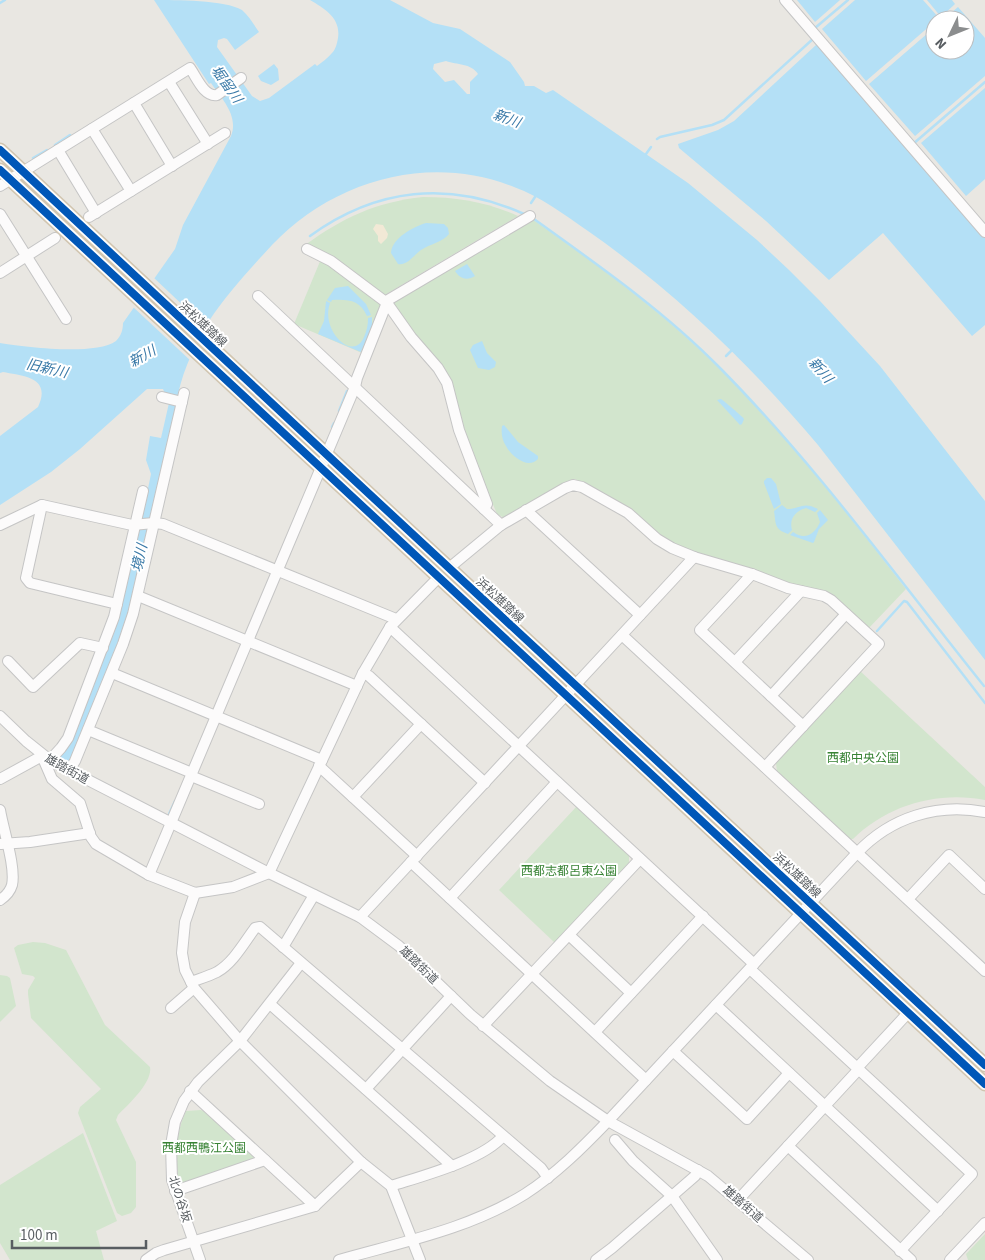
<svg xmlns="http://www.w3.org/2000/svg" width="985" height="1260" viewBox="0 0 985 1260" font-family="'Source Sans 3','Noto Sans JP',sans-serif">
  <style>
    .green { fill: #d2e5cd }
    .sand { fill: #f2e9d6 }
    .water { fill: #b4e0f6; fill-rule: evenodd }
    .pier { fill: #e9e7e2 }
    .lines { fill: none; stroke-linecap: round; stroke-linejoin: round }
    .stream { stroke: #b4e0f6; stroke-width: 2.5 }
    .minor-casing { stroke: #c5c5c5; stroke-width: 12 }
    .major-casing { stroke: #d1c5b0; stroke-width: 15 }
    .minor { stroke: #fcfbfb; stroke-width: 10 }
    .major { stroke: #f2eee5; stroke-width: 12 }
    .cycleway-casing { stroke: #fff; stroke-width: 11 }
    .cycleway { stroke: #0057b8; stroke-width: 8 }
    .labels { text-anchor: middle; stroke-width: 4; stroke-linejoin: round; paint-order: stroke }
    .street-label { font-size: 12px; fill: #585d61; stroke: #fff }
    .park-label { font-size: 12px; fill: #388335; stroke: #fff }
    .water-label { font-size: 14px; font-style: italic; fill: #3979a7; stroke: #fff }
  </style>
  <rect width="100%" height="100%" fill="#e9e7e2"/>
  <g class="green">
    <path d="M423,197C457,197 487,202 518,216L383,296L305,245C344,217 376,202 423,197Z"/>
    <path d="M532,219C597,264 661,311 718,367C787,435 846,512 906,589L868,629L802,587L695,553L666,541L625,506L575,479L506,519L497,514L468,445L460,420L423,345L391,302Z"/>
    <path d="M321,259L382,304L362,353L294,324Z"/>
    <path d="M860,671L985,787V800C937,791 888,805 853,839H849L777,772L776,763Z"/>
    <path d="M577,806L629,854V864L555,943L499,890Z"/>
    <path d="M33,942L45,943L66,950L105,1025L150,1067C153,1082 128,1105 118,1115L116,1120L136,1162V1207L131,1213L122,1216L117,1213L78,1113L80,1107L101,1089L31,1018L28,994V990L35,978L33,976L22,974L14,948L18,945Z"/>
    <path d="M0,975L7,976L10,978L16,1006L0,1022Z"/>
    <path d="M201,1110L205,1112L254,1156L253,1160L182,1184L179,1183C175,1158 175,1134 186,1111Z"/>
    <path d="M83,1133L117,1221L96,1231L104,1260H10L0,1243V1185Z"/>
    <path d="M985,1234V1260H968L966,1254Z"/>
  </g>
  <path class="sand" d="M376,224L383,225L388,234L387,238L381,244L378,241V236L373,229Z"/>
  <g class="water">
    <path d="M154,0C176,0 225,0 242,10C249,16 254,25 259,32L235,50L227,39L224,38L218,40L217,47L252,96L260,101L269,98L315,64L317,66C322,62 328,58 332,53C336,49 337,43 338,38C341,18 325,9 310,0H390L433,23L460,29L510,62L524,82L525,86H534L546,93L553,90L688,183L757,240L789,270L820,301L880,366L985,501V660L818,445C750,364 675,292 588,231C565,215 541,197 514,187C429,153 334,180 272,245C250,269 227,294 209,321C200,334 193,351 187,365C177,389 174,417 168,443C157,499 147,556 131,611C126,629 118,646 111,663C98,695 84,727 71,760L66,763L56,757L133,561L151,474L146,460L150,436L161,438L169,403L163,389H147L80,449L51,472L0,505V436L38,407C52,377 23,376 3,372L0,373V343C25,347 95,356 116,341C121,336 123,330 123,323L175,249L183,225L231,136C239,116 222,99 211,83L209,84ZM446,61C457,65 471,63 478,74L470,82V94H467L454,80L445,82L433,69L434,64Z"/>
    <path d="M797,0H840L815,22Z"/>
    <path d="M855,0H923L939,18L866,81L822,29Z"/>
    <path d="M927,0H952L955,4L941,17Z"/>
    <path d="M958,7L985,38V76L915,136L869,84L935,27V50H965V20H943Z"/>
    <path d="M816,45H819L985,237V325L972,336L883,233L829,280L766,221L679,148L678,144L718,130L734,121Z"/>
    <path d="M274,64L278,69L279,80L271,85L261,81L258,76Z"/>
    <path d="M985,88V179L966,196L921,143Z"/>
    <path d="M426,223L444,224L448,228L449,234C443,242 430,244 421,250C414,255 407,266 398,264L391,253C392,238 413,227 426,223Z"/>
    <path d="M467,264L475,276C467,281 460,279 455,271Z"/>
    <path d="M348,286L366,304L371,315L367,316C360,300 348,299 332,300L331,302L327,300L335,288Z"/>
    <path d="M326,301L330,303C320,330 353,363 364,337C367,330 368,325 368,318L372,317V326L361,352L318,334L324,321Z"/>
    <path d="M482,341L487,353L496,362L495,367L489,370L478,368L470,350L473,345Z"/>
    <path d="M721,399C724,401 742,416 744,419L742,424L740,425L717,400Z"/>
    <path d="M504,425L518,442L538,456V459C528,470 511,456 506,446C502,440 501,433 502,426Z"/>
    <path d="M767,478H771L776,484L781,504L774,509L764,483V481Z"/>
    <path d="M782,505L787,509C800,509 803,501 818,509L815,512L806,508C795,511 789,519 792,530L788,534C774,529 776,524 774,511Z"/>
    <path d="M820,510L828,520L819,529L814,542L813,543L790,535L793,532C805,541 815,534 820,522L817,513Z"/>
  </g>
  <path class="pier" d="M153,277L208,329L192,362L132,306Z"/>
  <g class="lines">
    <g class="stream">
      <path d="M0,3L5,0"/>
      <path d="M815,28L848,0"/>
      <path d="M657,139L660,137L712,125L724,120L814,38"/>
      <path d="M913,144L985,82"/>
      <path d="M55,145L70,135L72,138"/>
      <path d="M646,154L651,147"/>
      <path d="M33,158L47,150"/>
      <path d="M531,203L537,194"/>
      <path d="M534,219C598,265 664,311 719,367C817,466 898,579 984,686"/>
      <path d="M310,236C376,188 449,180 524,214"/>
      <path d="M726,356L734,348"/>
      <path d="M339,411L347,391"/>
      <path d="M332,427L334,423"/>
      <path d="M877,631L904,601L907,602L985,703"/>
      <path d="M169,814L175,801"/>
    </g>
    <g class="minor-casing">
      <g id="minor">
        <path d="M785,0L985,232"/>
        <path d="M169,82L208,144"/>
        <path d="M134,103L172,166"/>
        <path d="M92,129L131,191"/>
        <path d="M58,150L96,213"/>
        <path d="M0,186L190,68C197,78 204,97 217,95L241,78"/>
        <path d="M0,214L66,319"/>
        <path d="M89,217L225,133"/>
        <path d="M307,249L331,261L387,303L411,337L438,368L447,383L459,430L487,504L484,509"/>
        <path d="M0,273L55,238"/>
        <path d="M258,296L501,525"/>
        <path d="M162,397L182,402"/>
        <path d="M42,505L26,578L30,583L117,604"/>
        <path d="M526,510L640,615"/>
        <path d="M0,525L42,505L132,525L154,523L163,524L396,619"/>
        <path d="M449,568L501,525L565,488L573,485L582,487L628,513L657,539L672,548L694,557L752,574L788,588L824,596L831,600L879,644L765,767"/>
        <path d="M752,574L700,630L803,726"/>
        <path d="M138,596L357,686"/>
        <path d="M390,627L754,964"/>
        <path d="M622,635L985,971"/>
        <path d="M8,661L33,687L80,643L103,648"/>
        <path d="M735,662L801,591"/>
        <path d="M112,673L322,760"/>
        <path d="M363,673L369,676L485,783"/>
        <path d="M771,696L846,614"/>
        <path d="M0,716L26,741L51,761L269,873L360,917L399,946L471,1015L550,1081L608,1121L708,1176L808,1260"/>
        <path d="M88,730L192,773"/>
        <path d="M50,760L61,748L68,738L114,617L143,491"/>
        <path d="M319,766L417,856"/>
        <path d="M69,771L75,761L123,644L133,614L184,393"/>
        <path d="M191,776L259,804"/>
        <path d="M0,779L42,756L52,779L80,803L91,837L96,844L149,875L195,893L233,887L269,873L363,673L390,627L438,578"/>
        <path d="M353,797L421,724"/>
        <path d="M0,810C3,829 16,867 12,885C10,892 6,896 0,900"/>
        <path d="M1,844L30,842L90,833"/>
        <path d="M411,862L646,1080"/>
        <path d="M149,875L355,387L357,378L388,300L530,216"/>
        <path d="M195,893L185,922L182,953L185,970L194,988L240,1041L361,1162L391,1186L420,1260"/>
        <path d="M450,898L557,782"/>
        <path d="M908,899L949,855L985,889"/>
        <path d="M360,917L694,557"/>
        <path d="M569,935L631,993"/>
        <path d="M283,947L314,895"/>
        <path d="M750,969L972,1174L900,1251"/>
        <path d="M191,982C199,979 209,976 217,972C233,963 244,943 255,928L260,927L541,1168L548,1178"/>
        <path d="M270,1004L452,1166"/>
        <path d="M716,1005L938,1211"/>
        <path d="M171,1008L194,988"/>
        <path d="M483,1026L640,859"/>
        <path d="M595,1032L703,916"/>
        <path d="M673,1051L747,1119L789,1073"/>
        <path d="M857,1068L908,1013"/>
        <path d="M366,1089L451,996"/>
        <path d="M190,1091L315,1206"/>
        <path d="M615,1140L633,1161L672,1196L717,1260"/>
        <path d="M788,1146L911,1260"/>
        <path d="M391,1186C422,1176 483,1160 503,1136"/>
        <path d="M175,1191L265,1160"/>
        <path d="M738,1200L859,1069"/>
        <path d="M146,1260L156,1253L164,1250L315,1206L361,1162"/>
        <path d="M200,1260L172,1180L171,1145L175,1122L184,1101L198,1082L240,1041L301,963"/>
        <path d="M339,1260C402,1242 469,1229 525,1194C556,1174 582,1148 608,1121L857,853C891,817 937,803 985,812"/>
        <path d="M596,1260L612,1248L695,1176L698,1170"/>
        <path d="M950,1260L985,1223"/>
      </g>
    </g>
    <g class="major-casing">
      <g id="major">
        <path d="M0,150L338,465L985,1065"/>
        <path d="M0,170L985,1084"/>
      </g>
    </g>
    <use href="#minor" class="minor"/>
    <use href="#major" class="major"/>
    <g class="cycleway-casing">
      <g id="cycleway">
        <path d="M0,150L338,465L985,1065"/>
        <path d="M0,170L985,1084"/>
      </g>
    </g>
    <use href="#cycleway" class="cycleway"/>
  </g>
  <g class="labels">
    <g class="street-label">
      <text transform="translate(203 324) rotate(43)" y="4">浜松雄踏線</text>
      <text transform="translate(500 600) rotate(43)" y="4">浜松雄踏線</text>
      <text transform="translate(67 769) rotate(29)" y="4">雄踏街道</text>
      <text transform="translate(797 875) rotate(43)" y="4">浜松雄踏線</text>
      <text transform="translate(419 965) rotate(44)" y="4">雄踏街道</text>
      <text transform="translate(180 1199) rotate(72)" y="4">北の谷坂</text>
      <text transform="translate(743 1204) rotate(41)" y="4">雄踏街道</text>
    </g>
    <g class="park-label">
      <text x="863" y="762">西都中央公園</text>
      <text x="569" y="875">西都志都呂東公園</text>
      <text x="204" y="1152">西都西鴨江公園</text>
    </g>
    <g class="water-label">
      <text transform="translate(227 84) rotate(55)" y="5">堀留川</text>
      <text transform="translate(507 118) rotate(20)" y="5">新川</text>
      <text transform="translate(142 356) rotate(-29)" y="5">新川</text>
      <text transform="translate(47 368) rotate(13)" y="5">旧新川</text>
      <text transform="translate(821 370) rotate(49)" y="5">新川</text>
      <text transform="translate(139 558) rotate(-77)" y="5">境川</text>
    </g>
  </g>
  <g transform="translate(950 35) rotate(227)"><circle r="24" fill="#ffffff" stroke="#bcbec0"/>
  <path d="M0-4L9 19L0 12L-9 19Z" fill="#8b8d8e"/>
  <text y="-8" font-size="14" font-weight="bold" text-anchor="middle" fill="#585d61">N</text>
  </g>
  <path d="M12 1240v8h134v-8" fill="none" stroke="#585d61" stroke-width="2.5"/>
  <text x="20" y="1240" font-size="15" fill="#585d61" stroke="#ffffff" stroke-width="4" paint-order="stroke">100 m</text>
</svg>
